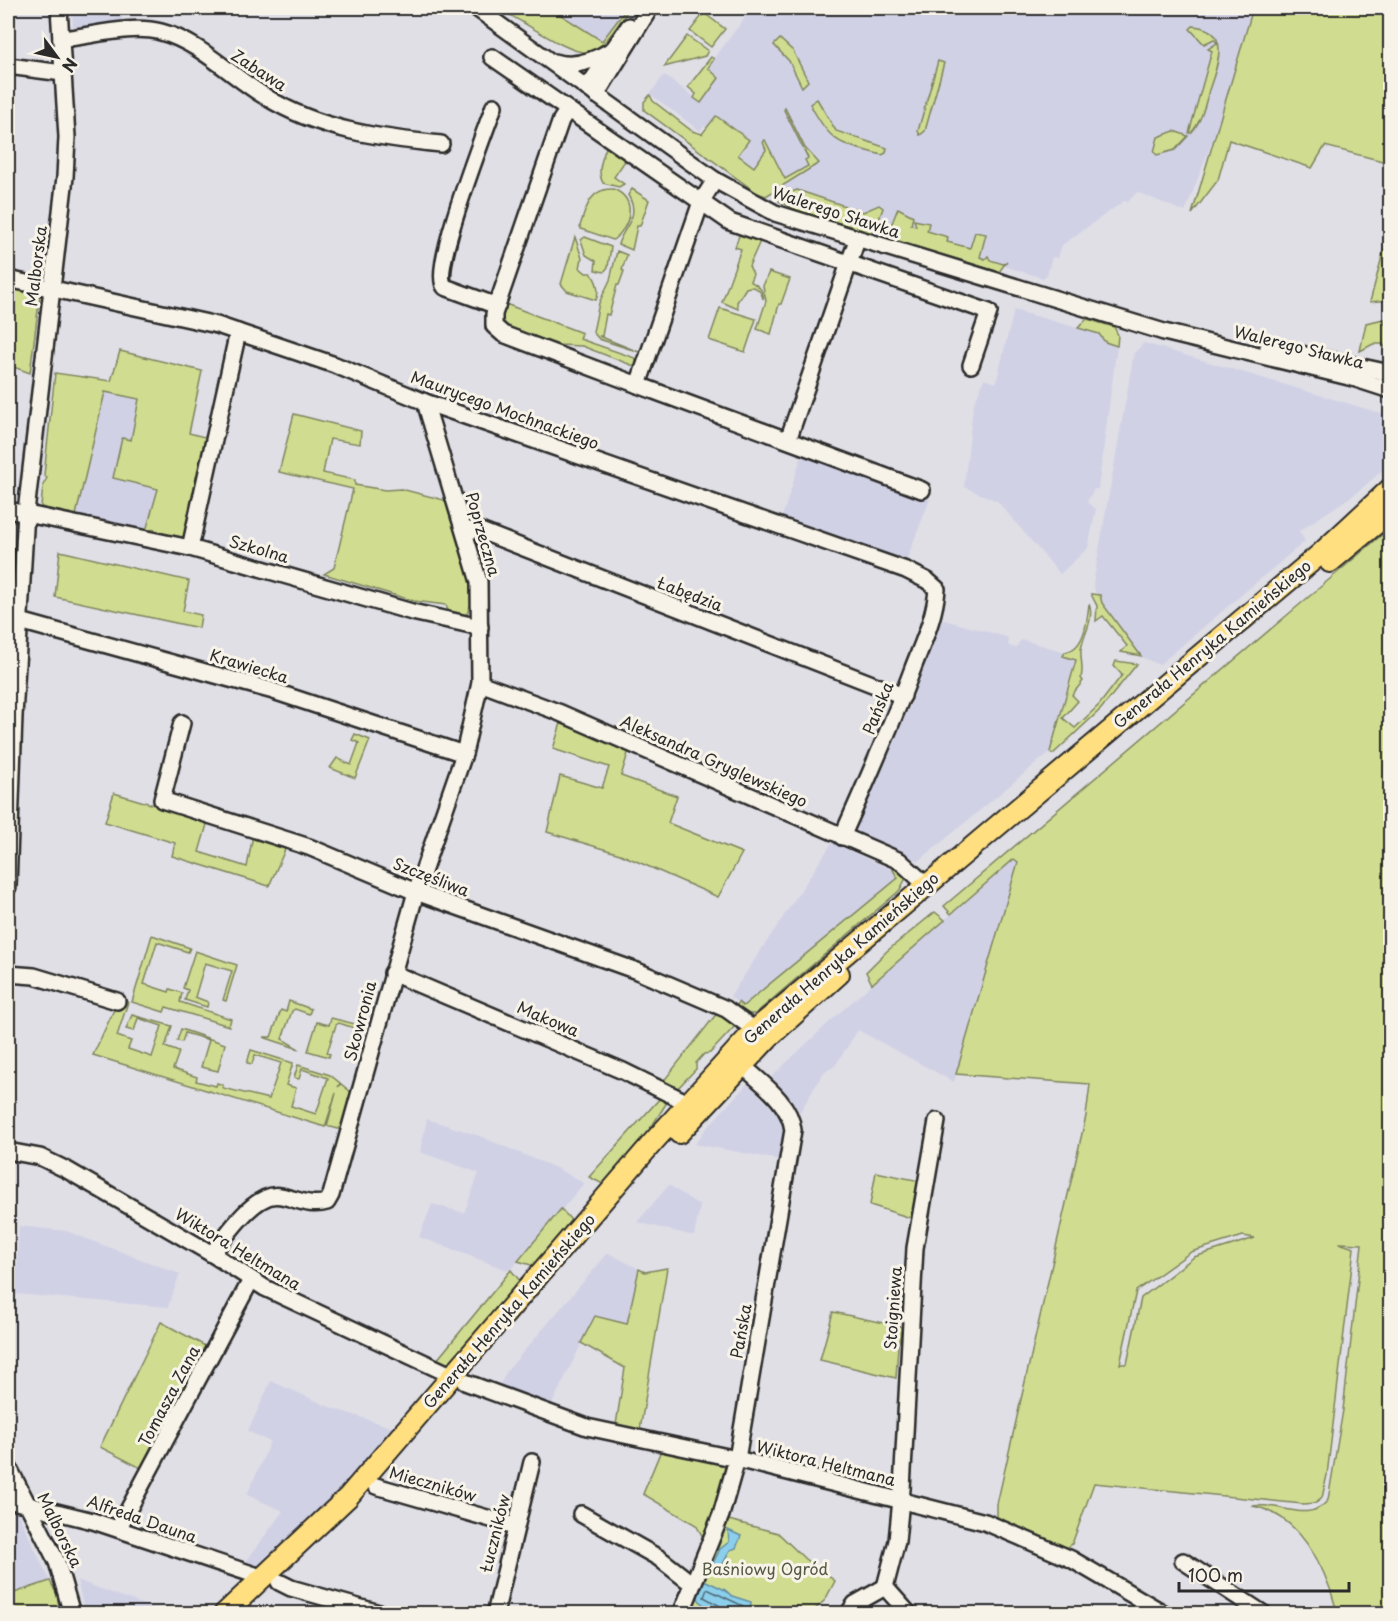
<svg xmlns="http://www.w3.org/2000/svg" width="1398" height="1621" viewBox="0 0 1398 1621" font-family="'Playpen Sans',sans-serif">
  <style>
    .built { fill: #d0d1e5 }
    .green { fill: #d0dd90; stroke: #7e845e; stroke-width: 1.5; fill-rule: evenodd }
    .water { fill: #8bcfed; stroke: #658d9f; stroke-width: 1.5 }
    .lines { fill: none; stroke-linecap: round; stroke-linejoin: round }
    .shore { stroke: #516d79; stroke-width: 1.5 }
    .minor-casing { stroke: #2b2b2b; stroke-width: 20 }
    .major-casing { stroke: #2b2b2b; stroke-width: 24 }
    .minor { stroke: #f7f3e8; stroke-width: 15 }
    .major { stroke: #ffdf80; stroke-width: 20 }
    .labels { text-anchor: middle; stroke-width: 6; stroke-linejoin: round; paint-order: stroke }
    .street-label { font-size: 16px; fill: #2b2b2b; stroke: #f7f3e8 }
    .park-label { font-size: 16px; fill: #545844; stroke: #f7f3e8 }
  </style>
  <rect width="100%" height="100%" fill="#e0dfe6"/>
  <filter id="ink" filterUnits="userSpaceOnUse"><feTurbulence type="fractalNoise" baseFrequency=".0167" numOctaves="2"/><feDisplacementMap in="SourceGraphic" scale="12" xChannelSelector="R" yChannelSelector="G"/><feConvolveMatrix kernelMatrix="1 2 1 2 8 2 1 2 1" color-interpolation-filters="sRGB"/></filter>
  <g filter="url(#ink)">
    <g class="built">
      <path d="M72,8H126L121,21L73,28Z"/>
      <path d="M550,8H627L602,41Z"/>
      <path d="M752,8H1252L1219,124L1185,212L1137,192L1128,202L1124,201L1062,245L1058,258L1052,257L1047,275L1043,278L784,199L732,159L737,150L704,126L700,131L650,94L664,75L701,102L707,68Z"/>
      <path d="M1014,310L1099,334L1105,342L1117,346L1098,489H1094L1087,502L1096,509L1088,548L1060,574L997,501L964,487L973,406L984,379L996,383Z"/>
      <path d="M1144,343L1390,416V464L1355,494L1299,531L1305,541L1159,665L1136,654L1101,610L1093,584L1134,353Z"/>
      <path d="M120,351L202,371L190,434L156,533L154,529L146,531L41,507L43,485L47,478L44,475L55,373L111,381Z"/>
      <path d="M803,451L930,499L905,564L782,517Z"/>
      <path d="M940,619L1007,637L1009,646L1016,648L1019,642L1023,640L1065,652L1075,648L1079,644L1050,752L919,861L861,836L856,828L910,706Z"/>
      <path d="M832,843L893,870L898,878L743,1006L730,997Z"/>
      <path d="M1014,859L1018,863L954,1082L858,1030L835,1066L824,1072L800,1112L768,1080L837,1015Z"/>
      <path d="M748,1083L784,1121L780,1160L695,1144L705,1130Z"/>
      <path d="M427,1119L477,1135L556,1168L584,1183L510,1271L419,1237L432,1204L464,1213L479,1173L420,1152Z"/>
      <path d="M669,1185L700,1206L694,1236L637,1222Z"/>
      <path d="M19,1226L66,1231L180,1274L168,1307L16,1294Z"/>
      <path d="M608,1253L639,1269L627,1325L595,1316L551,1406L499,1386L507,1371Z"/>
      <path d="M271,1381L332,1408L394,1428L313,1517L258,1570L242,1567L283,1511L247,1495L270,1442L248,1431Z"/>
      <path d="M8,1506L15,1507L50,1581L8,1595Z"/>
      <path d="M77,1580L166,1613H85Z"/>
    </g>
    <g class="green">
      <path d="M496,8H550L602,41L627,8H630C619,22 607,46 589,52C571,57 517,16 496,8Z"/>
      <path d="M1253,8H1390V163L1325,146L1312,168L1229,140L1218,180L1192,214Z"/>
      <path d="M704,13L725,29L711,47L690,31Z"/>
      <path d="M1193,26C1233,29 1217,66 1209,90C1205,105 1202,121 1191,133H1189L1212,51L1208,49L1217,43L1214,39L1204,44L1190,29Z"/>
      <path d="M687,36L708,51L705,56L664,67Z"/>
      <path d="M780,39L793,51L808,81L802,87L789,61L774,45Z"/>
      <path d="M711,57L714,59L708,68L719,78L701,103L694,98L696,94L688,87Z"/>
      <path d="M938,61L944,63L925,131L920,135L918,131Z"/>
      <path d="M650,95L653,101L692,131L702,134L716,116L749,140L738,155L754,167L766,150L763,142L765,140L785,179L808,166L805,160L808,158L784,110L785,108L805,148L819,163L766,196L757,193L644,110V102Z"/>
      <path d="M817,99L836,131L887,148L886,153L882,155C840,144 831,144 810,104Z"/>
      <path d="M1174,131L1188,136L1175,150L1157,155L1154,152L1158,137Z"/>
      <path d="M607,144L627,158L614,177L624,184L619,187L603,183C596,170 603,158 607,144Z"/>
      <path d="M613,189C638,199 631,227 613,240L581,229L580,226C586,208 590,188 613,189Z"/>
      <path d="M632,189L649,200L640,226H637L632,250L618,244C625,224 641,217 628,195Z"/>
      <path d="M797,190L863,212L879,205L883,208L876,228L871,232C843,231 803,214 779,201L783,195Z"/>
      <path d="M898,208L913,216L911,225L916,226L914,220L929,223L927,231L948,237L947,242L970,248L975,232L986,234L980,257L985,259L988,256L990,260L1003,264L1007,261L999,272L893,240L890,228Z"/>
      <path d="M1390,226V300L1370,302Z"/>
      <path d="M741,230L761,239L749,266L753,274L750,281C758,286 764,289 763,299C761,290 755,285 746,288L737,302L738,309L722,302L741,249L735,247Z"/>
      <path d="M575,237L582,258L580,268L586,273H591C597,281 600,290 596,300L567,291L561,284Z"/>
      <path d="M585,237L611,247L608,267L604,272L595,270L596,261L586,255L581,240Z"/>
      <path d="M617,251L627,255L622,270L624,271L619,285H617L609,315L606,314L602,336H599L639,352L599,339L593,332L599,303L610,280Z"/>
      <path d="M769,272L790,279L781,304H779L771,334L757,329L766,301L763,286Z"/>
      <path d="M8,286L40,294L30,373L8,365Z"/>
      <path d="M503,303L582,333L580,339L635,358L639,368L582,346L559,345L497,323Z"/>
      <path d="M720,308L756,319L745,352L709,340Z"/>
      <path d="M1087,319L1114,327L1118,335L1117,346L1105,342L1099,334L1078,328Z"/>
      <path d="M1384,319V324L1390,323V356L1383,344H1373L1360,351L1366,323Z"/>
      <path d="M120,351L202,371L189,433L208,438L186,540L156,533L154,529L146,531L158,489L113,478L122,438L131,440L139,399L105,392L76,515L41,507L43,485L47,478L44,475L55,373L111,381Z"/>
      <path d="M294,414L361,431L360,444L330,439L323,473L355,480V485L385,490L401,489L448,501L474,591V597L466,616L449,613L446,605L414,601L324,574L334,568L353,489L279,472Z"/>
      <path d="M1390,528V1613H1345L1336,1608C1325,1566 1298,1513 1252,1506C1277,1501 1309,1525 1328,1500L1343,1410L1362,1244L1339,1243L1354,1248L1327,1475L1322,1498L1316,1503L1303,1504L1094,1483L1072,1544L1067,1548L997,1518V1504L1086,1116L1090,1084L956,1074L1018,862L1014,859L951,914L944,906ZM1243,1236L1255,1238L1194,1257L1141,1298L1127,1364H1120L1136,1291L1191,1252Z"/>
      <path d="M60,551L189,581L183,611L201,615L199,628L55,597Z"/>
      <path d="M1091,594L1100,595L1102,603L1141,656L1121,652L1127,646L1103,616L1096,621L1097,606Z"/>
      <path d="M1089,604C1095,619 1083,635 1081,650C1080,660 1084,667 1081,678L1083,681L1072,695L1078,701L1063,718L1075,728L1099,705L1122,675L1114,666L1116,661L1137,664L1101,709L1053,754L1050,752L1076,660L1063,656L1065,652C1085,649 1087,621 1089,604Z"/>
      <path d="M561,723L629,750L621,776L677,796L668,823L742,853L718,897L620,854L547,832L560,776L602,788L609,767L553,749Z"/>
      <path d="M355,734L370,740L355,778L330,768L337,758L351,765L359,743L352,740Z"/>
      <path d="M114,793L208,821L199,852L247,867L253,835L287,845L269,886L172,856L175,843L105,822Z"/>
      <path d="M896,868L902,871L905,880L899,891L755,1014H749L737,1007L738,1002L743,1006L898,878L893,870Z"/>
      <path d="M935,912L945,920L872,984L866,972L887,951Z"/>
      <path d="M152,935L190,948L188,952L157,942L144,984L169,992L170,989L182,993L180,1002L231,1019L229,1026L166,1007L164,1012L132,1002Z"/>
      <path d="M195,951L237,965L226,1001L223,1000L232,971L205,963L195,997L208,1002L207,1007L185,1000L188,990L183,988Z"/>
      <path d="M119,999L128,1002L117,1036L131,1041L128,1049L152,1057L162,1026L138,1018L134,1031L126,1029L132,1015L172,1026L165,1047L179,1052L173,1069L197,1077L196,1081L216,1086L217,1083L223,1085V1088L269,1099L281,1063L255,1055L252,1064L247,1063L251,1050L293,1063L286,1085L296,1088L291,1106L316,1114L328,1078L302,1069L299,1079L294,1078L298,1065L330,1075L340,1083L338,1087L341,1084L351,1092L342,1130L327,1126L336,1093L325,1127L93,1055Z"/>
      <path d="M289,1001L311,1009L309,1014L295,1009L292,1011L282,1039L299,1049L263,1037H271L281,1010L286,1012Z"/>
      <path d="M718,1012L737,1024L710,1053L704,1054L696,1063V1069L675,1091L653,1079L663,1082Z"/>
      <path d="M331,1018L355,1024L354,1028L339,1023L336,1025L327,1053L330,1054L329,1057L308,1051L317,1022L329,1025Z"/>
      <path d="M181,1029L225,1044L218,1071L201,1067L209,1040L185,1033L182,1042L177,1041Z"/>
      <path d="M662,1096L669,1099L645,1137L603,1184L589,1177Z"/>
      <path d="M876,1172L920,1181L915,1211L911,1218L870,1205Z"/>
      <path d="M561,1209L571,1220L534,1266L518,1261Z"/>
      <path d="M667,1268L640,1430L616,1425L625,1368L581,1343L595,1316L627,1324L639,1269L645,1272Z"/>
      <path d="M511,1270L520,1281L449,1364L437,1360Z"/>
      <path d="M833,1312L902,1327L898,1346L896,1378L820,1360Z"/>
      <path d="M161,1322L209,1348L145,1470L100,1447Z"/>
      <path d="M662,1448L721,1464L726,1469L725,1485L704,1539L696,1525L643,1494Z"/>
      <path d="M725,1519L778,1533L805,1559L835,1581L825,1600L811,1613H785L775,1608L772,1614H703L691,1610L694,1593Z"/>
      <path d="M50,1581L57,1595L60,1613H8V1595Z"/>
    </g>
    <g class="water">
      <path d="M728,1530L741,1536L736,1548L730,1550L719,1572L709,1571L720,1549L729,1542Z"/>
      <path d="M704,1580L725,1590L732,1596L751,1602L750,1613C733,1614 705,1615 697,1596Z"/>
    </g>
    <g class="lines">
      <path class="shore" d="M722,1614L720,1606L704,1597L707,1589L743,1606L744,1614"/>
      <g class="minor-casing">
        <g id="minor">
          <path d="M476,8L715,180L775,213L1164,332L1353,378L1390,390"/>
          <path d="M61,39C92,36 131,24 161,32C200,42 232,77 266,97C319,130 380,138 441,144"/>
          <path d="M492,57L730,222L989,312L971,365"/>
          <path d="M554,62C574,68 594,61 612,50"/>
          <path d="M8,66L63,73"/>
          <path d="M587,88L629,26"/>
          <path d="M596,95L650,8"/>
          <path d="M494,106C485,132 430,271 445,287L497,306"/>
          <path d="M567,111L561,120L494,314V326L503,334L638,385L701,202L715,180"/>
          <path d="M8,279L217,325L335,365L425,402L906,570L928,581L937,589C935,617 923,642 913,668C892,725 867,781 842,837"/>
          <path d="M1268,347L1390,373"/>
          <path d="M638,385L922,490"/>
          <path d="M788,440L857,240"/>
          <path d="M8,510L190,548L412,612L480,627"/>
          <path d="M464,530H478L903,696"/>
          <path d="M190,548L238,332"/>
          <path d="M20,621L270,690L464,754"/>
          <path d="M480,683L558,712L900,861L925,884"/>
          <path d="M182,723L162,800L309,847L416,892L637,971L726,1009L755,1030"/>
          <path d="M8,887L14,716L26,512L65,177L67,137L59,8"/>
          <path d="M392,973L623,1071L688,1103"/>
          <path d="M8,974L34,976L117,1001"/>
          <path d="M8,1151L40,1157L67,1170L212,1254L265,1288L453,1376"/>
          <path d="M212,1254C226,1236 256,1190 281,1196C297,1199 310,1207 327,1202L331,1195L416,892L464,754L480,683L479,582L425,402"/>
          <path d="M465,1382L587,1427L737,1459L985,1522L1071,1559L1165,1614"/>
          <path d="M8,1466L57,1562L72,1614"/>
          <path d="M376,1486L515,1526"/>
          <path d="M8,1500L93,1521L264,1578"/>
          <path d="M581,1514L659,1558L691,1583"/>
          <path d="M118,1529L251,1280"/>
          <path d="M1183,1561L1264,1614"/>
          <path d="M279,1582L291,1588L383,1614"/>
          <path d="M885,1587L897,1541L902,1489L915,1248L937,1121"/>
          <path d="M885,1587L909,1614"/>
          <path d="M495,1614L532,1462"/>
          <path d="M681,1614L721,1515L737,1459L793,1130C790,1102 761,1083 742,1065"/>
          <path d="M848,1614L855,1604L885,1587"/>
        </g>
      </g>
      <g class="major-casing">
        <g id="major">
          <path d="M1330,562L1390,512"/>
          <path d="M679,1133L770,1036L839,974"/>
          <path d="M224,1614L348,1497L654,1141L755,1030L1319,555L1390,489"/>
        </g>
      </g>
      <use href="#minor" class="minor"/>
      <use href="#major" class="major"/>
    </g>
  </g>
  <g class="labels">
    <g class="street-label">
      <text transform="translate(259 70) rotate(33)" y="6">Zabawa</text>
      <text transform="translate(836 212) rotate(18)" y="6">Walerego Sławka</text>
      <text transform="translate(36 266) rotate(-83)" y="6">Malborska</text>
      <text transform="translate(1299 347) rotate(14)" y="6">Walerego Sławka</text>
      <text transform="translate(505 410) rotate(20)" y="6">Maurycego Mochnackiego</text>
      <text transform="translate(483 534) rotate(74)" y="6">Poprzeczna</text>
      <text transform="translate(259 549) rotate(16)" y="6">Szkolna</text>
      <text transform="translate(690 594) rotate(21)" y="6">Łabędzia</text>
      <text transform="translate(1212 644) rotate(-40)" y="6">Generała Henryka Kamieńskiego</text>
      <text transform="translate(249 666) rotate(17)" y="6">Krawiecka</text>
      <text transform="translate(878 708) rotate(-68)" y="6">Pańska</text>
      <text transform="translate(714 761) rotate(24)" y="6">Aleksandra Gryglewskiego</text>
      <text transform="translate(431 877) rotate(21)" y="6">Szczęśliwa</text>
      <text transform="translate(841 958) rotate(-41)" y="6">Generała Henryka Kamieńskiego</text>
      <text transform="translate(548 1019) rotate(23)" y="6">Makowa</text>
      <text transform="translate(360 1021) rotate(-75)" y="6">Skowronia</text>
      <text transform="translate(238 1249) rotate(31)" y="6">Wiktora Heltmana</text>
      <text transform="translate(893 1308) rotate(-86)" y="6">Stoigniewa</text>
      <text transform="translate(509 1311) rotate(-49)" y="6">Generała Henryka Kamieńskiego</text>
      <text transform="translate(741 1331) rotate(-80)" y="6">Pańska</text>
      <text transform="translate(169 1396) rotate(-62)" y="6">Tomasza Zana</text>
      <text transform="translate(826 1463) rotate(14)" y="6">Wiktora Heltmana</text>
      <text transform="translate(433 1484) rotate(16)" y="6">Mieczników</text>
      <text transform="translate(142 1519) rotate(19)" y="6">Alfreda Dauna</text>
      <text transform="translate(60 1530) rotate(64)" y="6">Malborska</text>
      <text transform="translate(495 1533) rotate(-76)" y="6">Łuczników</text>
    </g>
    <g class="park-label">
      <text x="765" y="1575">Baśniowy Ogród</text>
    </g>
  </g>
  <rect width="1398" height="1621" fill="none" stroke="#f7f3e8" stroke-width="30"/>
  <rect x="15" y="15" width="1368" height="1591" fill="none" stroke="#2b2b2b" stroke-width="2" filter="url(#ink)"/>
  <g transform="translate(57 57) rotate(123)" stroke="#f7f3e8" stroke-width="4.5" paint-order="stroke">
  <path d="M0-4.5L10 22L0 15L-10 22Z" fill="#2b2b2b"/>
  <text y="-9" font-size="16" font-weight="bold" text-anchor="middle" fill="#2b2b2b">N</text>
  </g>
  <path d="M1179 1582v9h170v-9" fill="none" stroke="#2b2b2b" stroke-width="3"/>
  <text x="1188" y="1582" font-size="18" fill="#2b2b2b" stroke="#f7f3e8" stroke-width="4.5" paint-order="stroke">100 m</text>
</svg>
